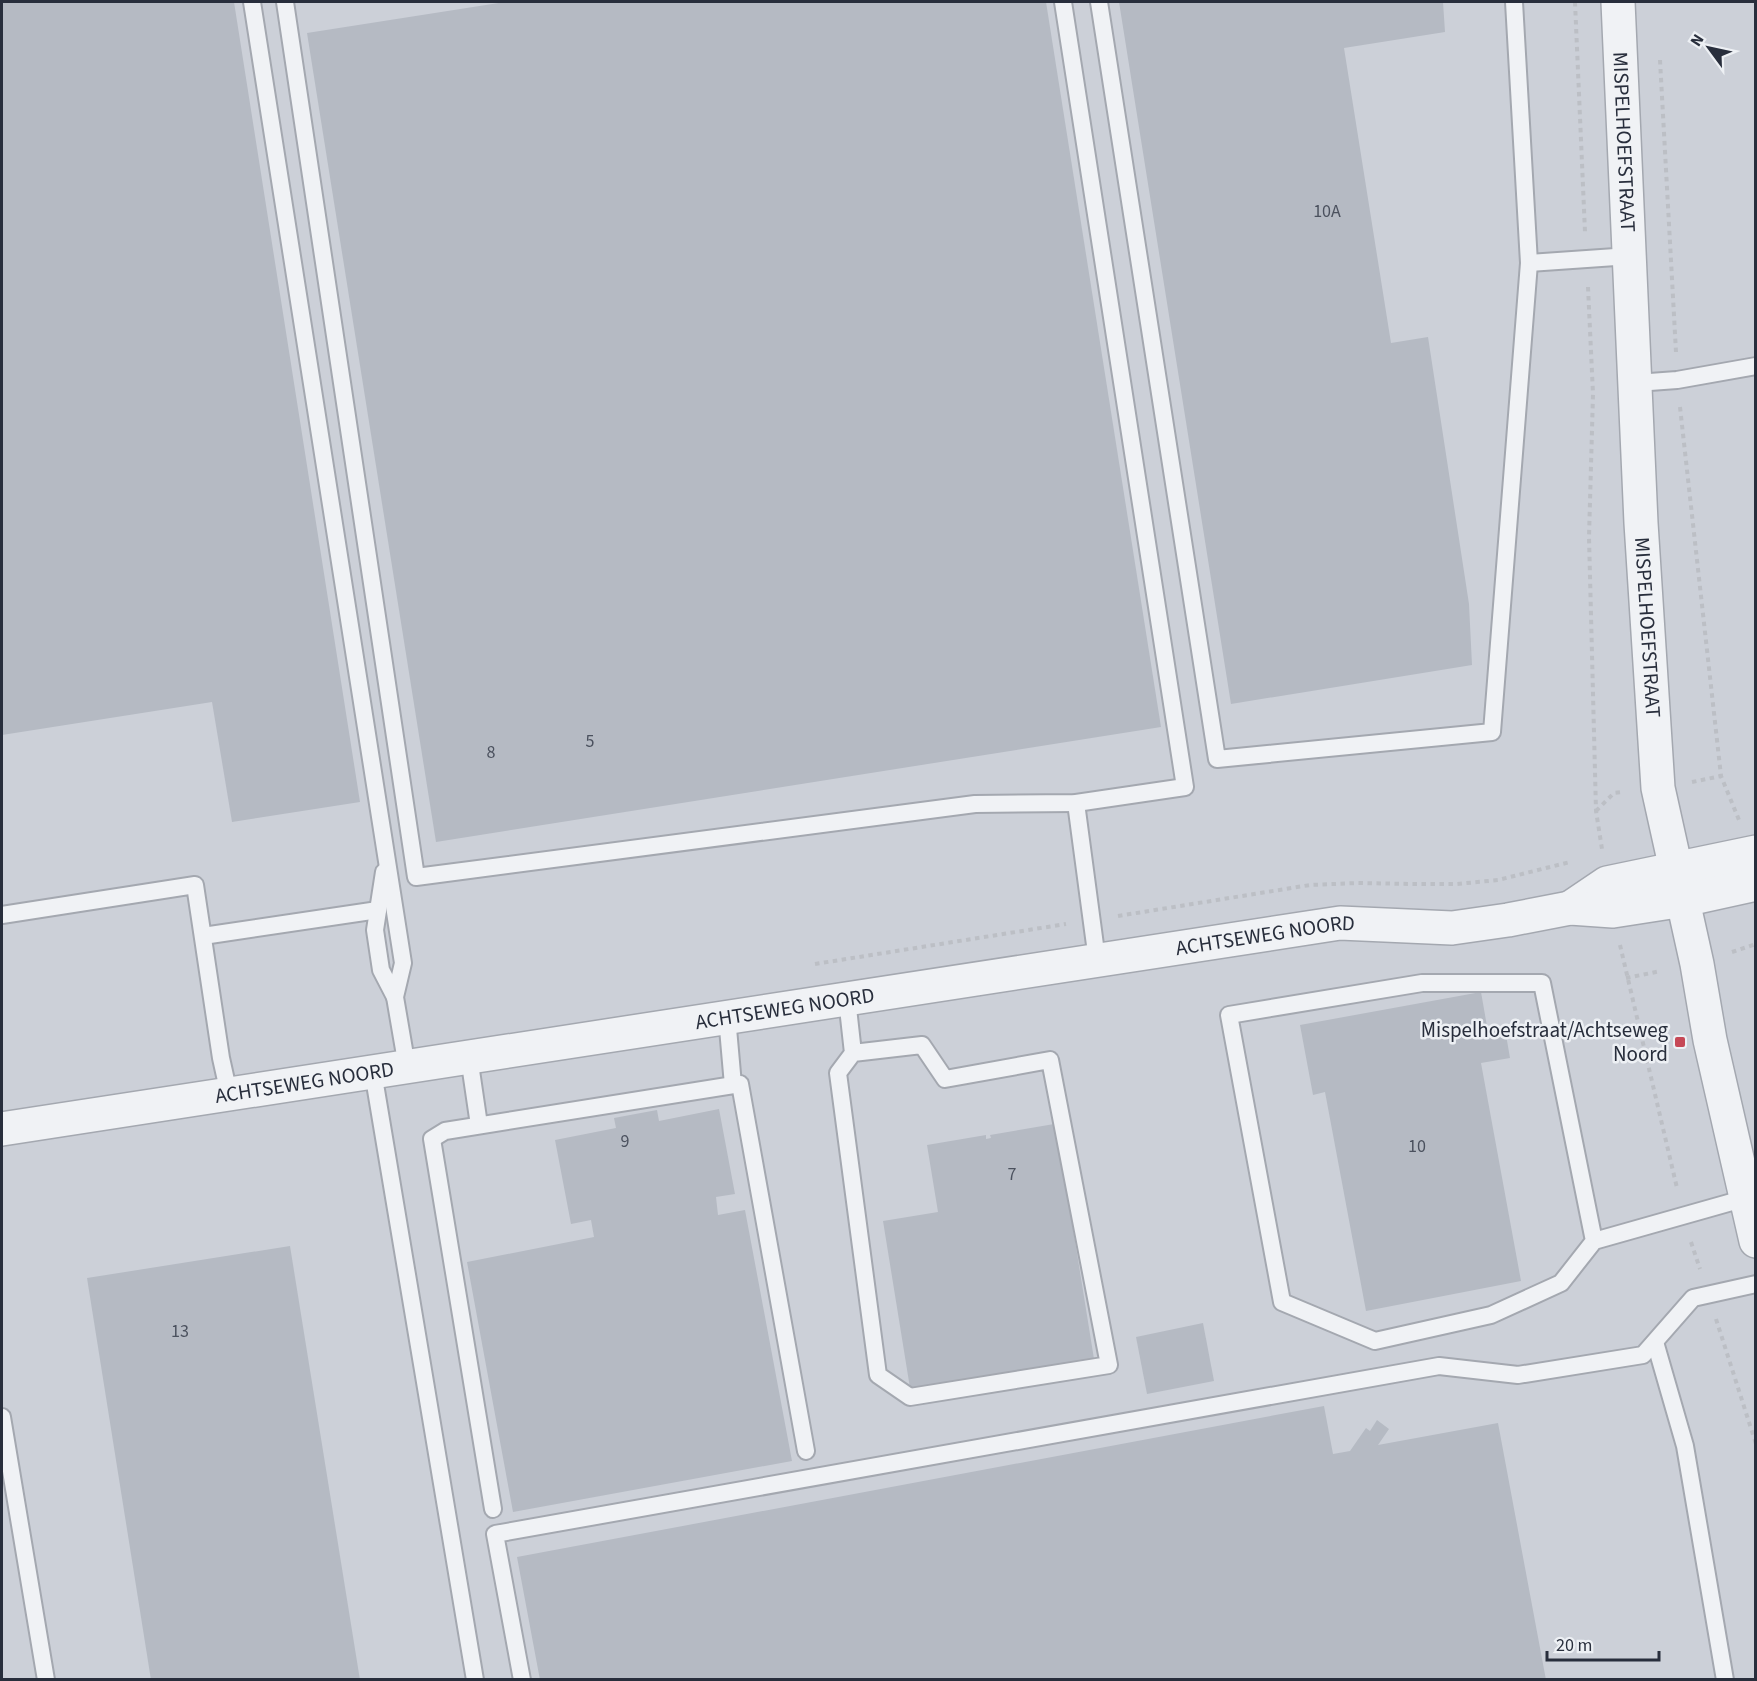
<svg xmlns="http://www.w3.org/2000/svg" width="1757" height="1681" viewBox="0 0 1757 1681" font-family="'Source Sans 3',sans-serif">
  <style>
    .built { fill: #ccd0d8 }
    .building { fill: #b5bac3 }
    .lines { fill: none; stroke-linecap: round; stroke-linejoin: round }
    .service-casing { stroke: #a4a8b0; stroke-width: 20 }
    .minor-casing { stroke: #a4a8b0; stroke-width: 36 }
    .tertiary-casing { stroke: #a4a8b0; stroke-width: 36 }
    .path { stroke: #bcbfc5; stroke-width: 4; stroke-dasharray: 4.5 4.5; stroke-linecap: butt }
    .service { stroke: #f0f2f5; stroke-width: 16 }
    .minor { stroke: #f0f2f5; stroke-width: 33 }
    .tertiary { stroke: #f0f2f5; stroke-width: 33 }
    .poi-dot { fill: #c64856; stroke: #edf0f4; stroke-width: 2 }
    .labels { text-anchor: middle; stroke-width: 5; stroke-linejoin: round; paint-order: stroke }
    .number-label { font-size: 18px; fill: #4b515e }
    .street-label { font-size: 21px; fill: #282e3c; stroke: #edf0f4 }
    .poi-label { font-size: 21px; fill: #282e3c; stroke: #edf0f4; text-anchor: end }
  </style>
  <rect width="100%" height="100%" fill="#dee1e6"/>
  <rect class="built" x="2" y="2" width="1753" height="1677"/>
  <g class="building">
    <path d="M2,2H234L360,802L232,822L212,702L2,735Z"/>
    <path d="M505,2H1046L1161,727L436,842L307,33Z"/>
    <path d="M1119,2H1443L1445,32L1344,48L1391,343L1428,337L1469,604L1472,665L1231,704Z"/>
    <path d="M1481,992L1488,1032L1505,1029L1510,1058L1481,1063L1521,1281L1366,1311L1325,1092L1313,1095L1300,1025Z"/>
    <path d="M719,1109L735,1194L716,1197L718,1215L745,1210L792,1461L513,1512L467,1262L594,1237L591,1220L571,1224L555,1140L616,1128L614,1118L657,1110L659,1121Z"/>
    <path d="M1060,1123L1067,1191L1094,1359L910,1388L883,1221L938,1212L927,1145L986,1135V1139L991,1138L990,1135Z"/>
    <path d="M290,1246L360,1680H151L87,1278Z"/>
    <path d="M1203,1323L1214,1381L1147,1394L1136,1337Z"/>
    <path d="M1324,1406L1333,1454L1350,1451L1366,1428L1370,1431L1377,1420L1389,1429L1378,1445L1498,1423L1546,1680H540L517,1557Z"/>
  </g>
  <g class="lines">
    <g class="service-casing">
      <g id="service">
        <path d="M252,2L403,963L395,997L407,1067"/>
        <path d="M285,2L416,877L975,804L1076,803L1185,787L1063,2"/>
        <path d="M1099,2L1217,759L1492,732L1529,263L1514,2"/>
        <path d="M1529,263L1630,256"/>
        <path d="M1636,383L1677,380L1756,366"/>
        <path d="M1076,803L1097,960"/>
        <path d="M384,872L375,930L381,970L395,997"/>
        <path d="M2,915L195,885L221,1058L229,1094"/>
        <path d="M203,936L378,910"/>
        <path d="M847,999L853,1053L838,1073L878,1375L910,1397L1109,1365L1050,1060L945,1079L922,1045L853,1053"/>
        <path d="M727,1017L733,1085"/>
        <path d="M469,1057L479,1125"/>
        <path d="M373,1072L475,1680"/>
        <path d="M1594,1241L1542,983H1422L1229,1015L1282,1302L1375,1341L1491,1315L1561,1283L1594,1241L1746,1198"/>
        <path d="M1655,1342L1685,1446L1725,1680"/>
        <path d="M2,1417L46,1680"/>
        <path d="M493,1509L432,1139L445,1131L740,1084L806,1451"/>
        <path d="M522,1680L495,1534L1439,1366L1518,1375L1643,1355L1693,1298L1756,1284"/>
      </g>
    </g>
    <g class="minor-casing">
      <g id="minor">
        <path id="s1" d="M1618,2L1641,523L1658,788L1697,964L1710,1040L1756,1241"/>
      </g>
    </g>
    <g class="tertiary-casing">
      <g id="tertiary">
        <path d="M1570,908L1607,883L1756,852"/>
        <path id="s2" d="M2,1129L1340,923L1452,928L1508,920L1570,908L1613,911L1684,900L1756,884"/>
      </g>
    </g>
    <g class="path">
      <path d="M1575,2L1585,232"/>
      <path d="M1660,60L1676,352"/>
      <path d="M1588,287L1593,394L1589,537L1596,811L1602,849"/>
      <path d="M1680,407L1721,776L1739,820"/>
      <path d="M1692,782L1721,776"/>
      <path d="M1596,811L1614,793L1623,792"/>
      <path d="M1118,916L1310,885L1358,883L1411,884H1457L1498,880L1570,862"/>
      <path d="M1620,945L1677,1188"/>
      <path d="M1732,952L1756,944"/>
      <path d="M815,964L1066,924"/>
      <path d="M1626,978L1661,971"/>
      <path d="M1691,1242L1700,1269"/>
      <path d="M1716,1319L1756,1444"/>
    </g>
    <use href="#service" class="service"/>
    <use href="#minor" class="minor"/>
    <use href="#tertiary" class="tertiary"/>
  </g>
  <rect class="poi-dot" x="1674" y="1036" width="12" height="12" rx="3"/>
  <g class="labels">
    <g class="number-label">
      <text x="1327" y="217">10A</text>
      <text x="590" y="747">5</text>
      <text x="491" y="758">8</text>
      <text x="625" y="1147">9</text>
      <text x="1417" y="1152">10</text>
      <text x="1012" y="1180">7</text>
      <text x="180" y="1337">13</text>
    </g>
    <g class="street-label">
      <text dy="7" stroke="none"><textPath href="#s1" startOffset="140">MISPELHOEFSTRAAT</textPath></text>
      <text dy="7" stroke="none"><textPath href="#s1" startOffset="626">MISPELHOEFSTRAAT</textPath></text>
      <text dy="7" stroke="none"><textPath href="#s2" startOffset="1278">ACHTSEWEG NOORD</textPath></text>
      <text dy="7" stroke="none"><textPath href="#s2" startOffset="792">ACHTSEWEG NOORD</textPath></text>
      <text dy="7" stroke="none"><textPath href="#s2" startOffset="306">ACHTSEWEG NOORD</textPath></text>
    </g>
    <g class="poi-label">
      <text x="1668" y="1037">Mispelhoefstraat/Achtseweg<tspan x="1668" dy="24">Noord</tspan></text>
    </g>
  </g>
  <rect width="1757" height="1681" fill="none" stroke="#282e3c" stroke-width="6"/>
  <g transform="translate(1709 48) rotate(303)" stroke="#edf0f4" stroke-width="4.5" paint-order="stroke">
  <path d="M0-4.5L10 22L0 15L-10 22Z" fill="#282e3c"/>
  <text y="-9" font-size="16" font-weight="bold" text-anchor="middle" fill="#282e3c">N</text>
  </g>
  <path d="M1547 1651v9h112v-9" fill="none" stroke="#282e3c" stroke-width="3"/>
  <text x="1556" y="1651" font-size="18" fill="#282e3c" stroke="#edf0f4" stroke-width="4.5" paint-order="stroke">20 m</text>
</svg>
